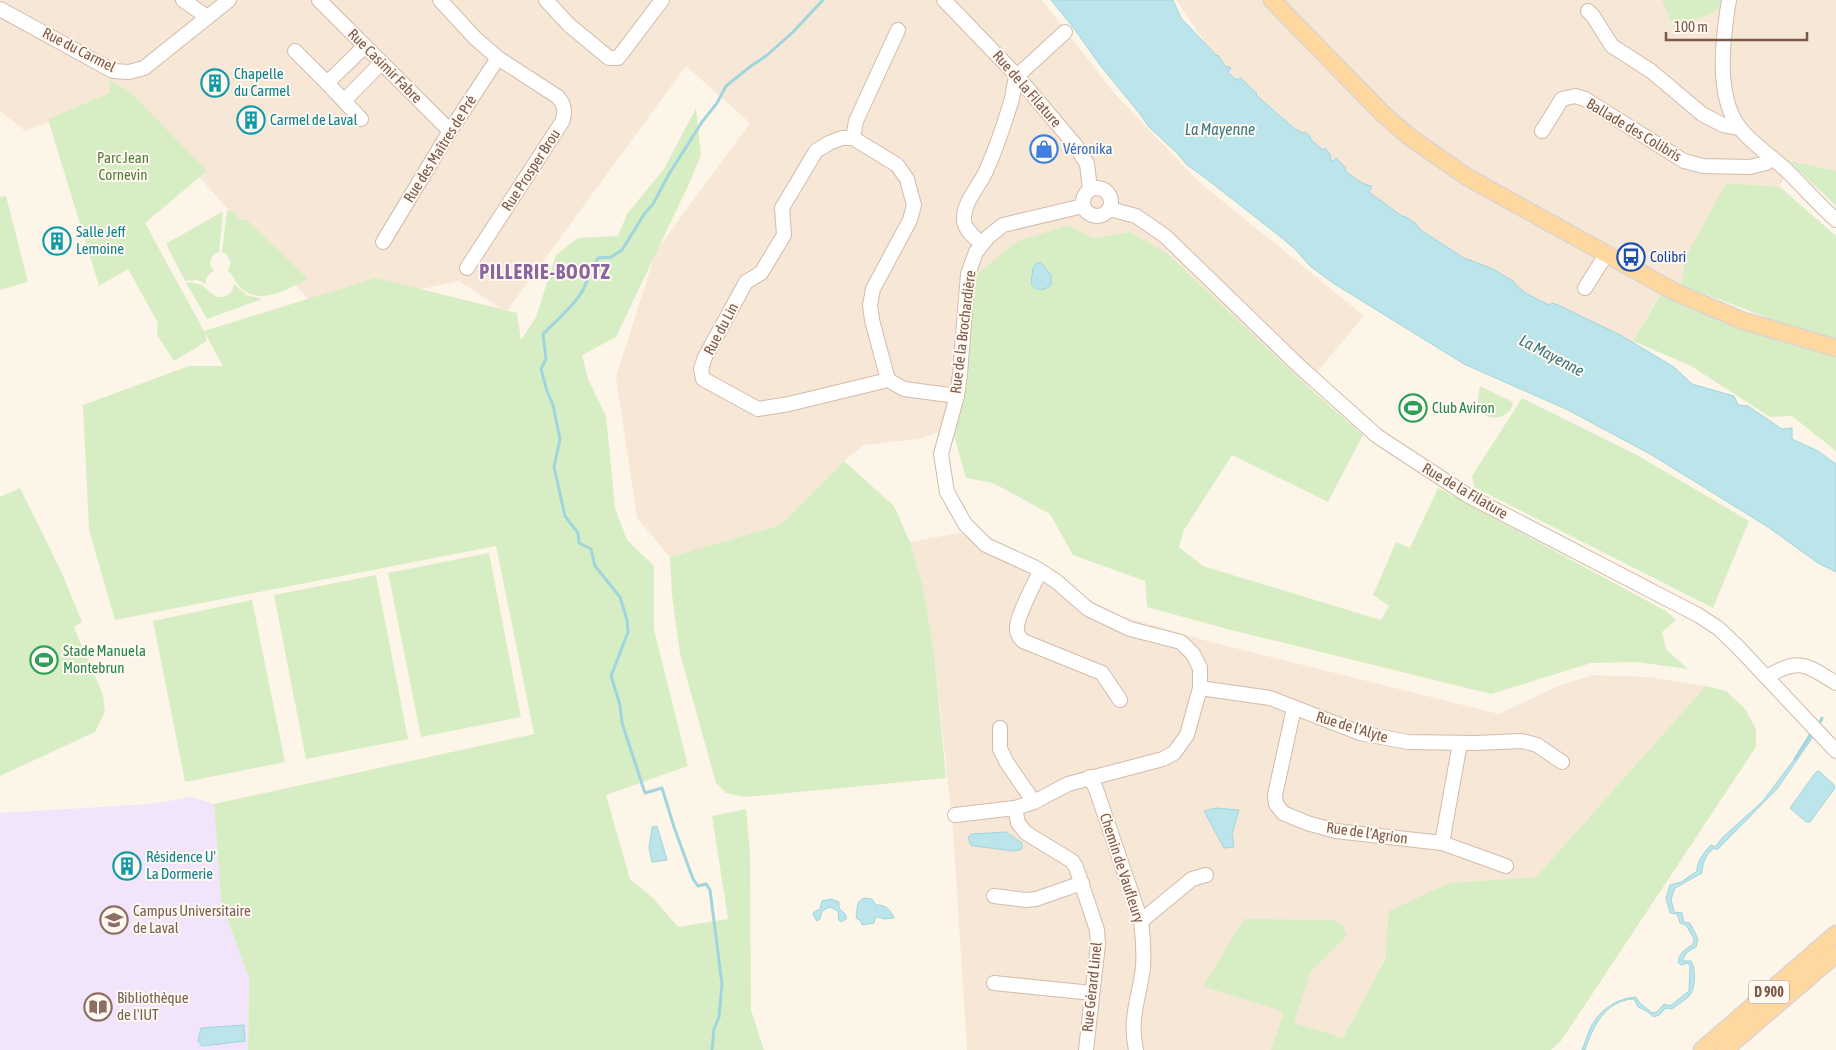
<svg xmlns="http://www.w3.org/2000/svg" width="1836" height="1050" viewBox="0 0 1836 1050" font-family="'Asap Condensed',sans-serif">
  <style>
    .residential { fill: #f7e7d6 }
    .education { fill: #f2e5fb }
    .green { fill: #d7eec5 }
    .water { fill: #bbe5ea; stroke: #a0d5dd }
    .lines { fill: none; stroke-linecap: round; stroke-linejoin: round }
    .stream { stroke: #a0d5dd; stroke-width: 3 }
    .minor-casing { stroke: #d2bcac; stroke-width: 16 }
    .major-casing { stroke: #ddd4d0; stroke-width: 19 }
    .minor { stroke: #fff; stroke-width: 14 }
    .major { stroke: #ffd89f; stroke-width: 16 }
    .labels { text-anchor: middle; stroke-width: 4; stroke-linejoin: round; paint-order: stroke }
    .shield { fill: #fff9f1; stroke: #a38a7b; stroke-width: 1 }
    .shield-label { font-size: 14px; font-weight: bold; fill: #7c5a49 }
    .street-label { font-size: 15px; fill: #7c5a49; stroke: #fff9f1 }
    .culture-label { font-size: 15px; fill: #0d838f; stroke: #fff9f1; text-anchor: start }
    .shop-label { font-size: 15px; fill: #366cbe; stroke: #fff9f1; text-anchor: start }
    .park-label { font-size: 15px; fill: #527c3d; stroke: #fff9f1 }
    .transit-label { font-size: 15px; fill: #164399; stroke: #fff9f1; text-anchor: start }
    .leisure-label { font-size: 15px; fill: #27864d; stroke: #fff9f1; text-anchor: start }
    .education-label { font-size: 15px; fill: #785e54; stroke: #fff9f1; text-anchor: start }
    .water-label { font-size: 16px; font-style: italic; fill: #3b7882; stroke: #fff9f1 }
    .district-label { font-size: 20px; font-weight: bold; letter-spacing: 1px; fill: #8a659f; stroke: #fff9f1 }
  </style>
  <rect width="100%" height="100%" fill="#fef5e9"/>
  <g class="residential">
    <path d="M0,0H1042L1114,93L1198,181L1364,316L1306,385L1168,254L1130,232L1093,238L1068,225L952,428L918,439L864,445L844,461L780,525L670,557L637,518L616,377L656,251L750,123L686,66L506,312L459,281L319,311L123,92L25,131L0,111Z"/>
    <path d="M1176,0H1836V171L1789,161L1780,187L1726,183L1686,256L1678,299L1661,292L1630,347L1517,294L1407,227L1261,107L1207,45Z"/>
    <path d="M980,529L994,540L1043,564L1081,595L1115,614L1207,641L1499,714L1556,687L1593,675L1647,677L1706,686L1536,877L1449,883L1390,911L1385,958L1343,1038L1293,1023L1310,973L1347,936L1332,920L1285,1012L1271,1050H967L953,830L934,652L923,586L910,542Z"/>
  </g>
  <path class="education" d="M192,797L214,804L221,902L249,978L248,1050H0V813L151,804Z"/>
  <g class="green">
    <path d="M1662,0H1723L1721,8L1675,30Z"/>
    <path d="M110,80L130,92L207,171L145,223L204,331L376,278L517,313L521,340L536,317L556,255L578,238L618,236L627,214L664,169L696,108L701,155L688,186L616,337L582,355L588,379L606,416L615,508L627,540L654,566V630L688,766L606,795L630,879L654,899L678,927L728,919L712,816L746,809L750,851L751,1010L764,1050H248L249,978L221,902L214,804L534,734L496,546L115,620L89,530L83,405L189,366H223L205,333L207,341L174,361L157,335L158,323L128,269L99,286L48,119L110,93Z"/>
    <path d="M1789,161L1836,171V206Z"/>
    <path d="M1726,183L1780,187L1836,236V339L1800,330L1681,285L1686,256Z"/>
    <path d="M6,196L28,282L0,290V197Z"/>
    <path d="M231,210L241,221L246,219L308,279C288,288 262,306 242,289C236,284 234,276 228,271L231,262L227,255L222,252L227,211Z"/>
    <path d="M222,212L223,214L219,252C210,255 207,264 214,270L206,278V284L197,280L185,281L167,246V243Z"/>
    <path d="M1068,225L1093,238L1130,232L1168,254L1306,385L1363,435L1328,502L1232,455L1184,530L1179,547L1203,566L1381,620L1389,606L1373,595L1396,542L1410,548L1438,488L1666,611L1676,620L1662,632L1666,649L1688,669L1636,662L1591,663L1491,694L1227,629L1147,607L1145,581L1073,555L1050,514L993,483L966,478L952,428L973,278L1016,242Z"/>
    <path d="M191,282L202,285L216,297C225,298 233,294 234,284L247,295L262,299L207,319L186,283Z"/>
    <path d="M1662,292L1836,356V451L1792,416L1770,417L1691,366L1633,341Z"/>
    <path d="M1480,386L1513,402C1513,417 1489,424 1480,410C1476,404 1479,393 1480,386Z"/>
    <path d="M1522,398L1637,455L1749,521L1713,608L1474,487L1472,476Z"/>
    <path d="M844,461L894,506L910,542L923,586L934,652L946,778L745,797L726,793L716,783L680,654L672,595L670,557L780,525Z"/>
    <path d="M20,488L61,571L82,622L74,627L103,695L105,712L95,732L0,776V497Z"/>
    <path d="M489,553L521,717L421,737L388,573Z"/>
    <path d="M376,575L408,739L306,759L274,595Z"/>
    <path d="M252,600L285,762L185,782L153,621Z"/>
    <path d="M1706,686L1726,691L1745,709L1756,729V747L1561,1041L1551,1050H1271L1284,1012L1203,986L1244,919L1332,920L1342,924L1347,936L1310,973L1294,1023L1343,1038L1385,959L1389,911L1449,883L1536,877Z"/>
  </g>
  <g class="water">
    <path d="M1051,0H1173L1181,18L1217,56L1218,55L1225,66L1229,67L1231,68L1228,72L1237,80L1241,78L1257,94L1256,95L1295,129L1303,133L1305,132L1310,136L1311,140L1323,150L1325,148L1331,156L1330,159L1333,161L1336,158L1346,168L1345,171C1354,177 1362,185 1372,186L1369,192L1403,217L1404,216L1414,222L1422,231L1464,258L1491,268L1513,281L1519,288L1529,295L1549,305L1552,303L1558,305L1622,336L1674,367L1692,384L1730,395L1734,396L1738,405L1748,406L1782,429L1792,428V438L1794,440L1818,451L1836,464V572L1818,563L1768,527L1652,455L1568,410L1464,364L1333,283L1310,266L1295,249L1277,234L1204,177L1187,165L1177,153L1149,127L1140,114L1100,65L1073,27Z"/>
    <path d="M1037,263H1041L1051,275V285C1044,291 1036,292 1031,284L1033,268Z"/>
    <path d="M1814,733L1815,734L1777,789L1717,850L1714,848C1706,854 1702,864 1702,873L1675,888L1671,899L1674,912L1682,913L1684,922L1690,923L1698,939L1696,947L1686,953L1683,960L1684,961H1691C1696,968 1696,990 1689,996C1684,1001 1678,1004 1672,1009L1666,1008L1659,1015L1654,1017L1645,1010L1638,1007L1634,999C1605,1000 1593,1027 1585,1050H1582C1585,1043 1587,1035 1591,1027C1599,1010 1618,998 1636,997C1640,1005 1646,1007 1652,1013L1657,1012L1664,1004L1670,1006L1689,991L1690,966L1688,963L1681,965L1678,962C1681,949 1685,951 1693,944L1694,939L1686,925L1680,923L1677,914L1670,913L1666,898L1670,885L1681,882L1697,871C1697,861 1704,852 1711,845L1715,847L1723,837L1762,802L1796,757L1797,758Z"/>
    <path d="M1819,771L1833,784L1835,788L1810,822H1806L1790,808L1816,772Z"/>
    <path d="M1216,808L1239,810L1232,834L1234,847L1224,848L1204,811Z"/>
    <path d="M657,826L667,860L652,862L649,848L652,827Z"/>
    <path d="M1006,832L1022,843V849L1014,851L974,846L971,845L968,838L971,834Z"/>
    <path d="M864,898L872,899L876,905C886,905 890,909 894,918L883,919L879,917L875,918L874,923L862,925L860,920L856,918C858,909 855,902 864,898Z"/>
    <path d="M831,899L839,902V908L846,915V919L841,922L839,920L838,911L830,907L822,911L820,919L817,921L813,915L814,912L820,909L822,901Z"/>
    <path d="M244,1025L245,1041L202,1046L198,1041L201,1028Z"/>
  </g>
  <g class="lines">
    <g class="stream">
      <path d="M1819,724L1822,718"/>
      <path d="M1795,759L1812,732"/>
      <path d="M712,1050L714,1029L719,1017L722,984L710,890L706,884L698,886L693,879L674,827L662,788L645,793L622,723L620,705L611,676L628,632L627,620L620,597L595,566L591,549L579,543L578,533L565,516L554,467L560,439L553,405L547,391L541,369L546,359L543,334C556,321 575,305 583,290C589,278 590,270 598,258L611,257L622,250L645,213L653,204L669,174L702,122L717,103L726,86L751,66L766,56L792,33L823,0"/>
    </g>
    <g class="minor-casing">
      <g id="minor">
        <path d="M183,0L207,17"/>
        <path d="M319,0L450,131"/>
        <path d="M440,0L475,38L498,58L558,97C565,105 566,112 562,122L467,268"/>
        <path d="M546,0L569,25L609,58H618L662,0"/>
        <path d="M944,0L1017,76L1076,146L1087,164L1090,189"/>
        <path d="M1729,0C1723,37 1715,95 1739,127C1750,142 1771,156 1784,168C1802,185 1818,204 1836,220"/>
        <path d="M0,9L113,71L129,72L144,68L229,0"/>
        <path d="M1588,11L1593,16L1612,46L1651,71L1702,114L1723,125L1740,128"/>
        <path d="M365,46L327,83L344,101L381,63"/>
        <path d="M295,51L327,83"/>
        <path d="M344,101L361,119"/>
        <path d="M1542,131L1562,99L1575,96L1585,99L1684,161L1703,166L1750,167L1766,163L1772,158"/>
        <path d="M853,138L856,121L898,30"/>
        <circle cx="1097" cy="202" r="14"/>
        <path d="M1110,209L1136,216L1165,236L1299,366L1377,436L1467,495L1698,615L1718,628L1737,646L1836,751"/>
        <path d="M383,242L450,131L498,58"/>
        <path d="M982,244C975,238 964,229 964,220C963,202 979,187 986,171C996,149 1004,125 1011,102C1014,93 1013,84 1017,76L1065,32"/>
        <path d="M1585,288L1607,253"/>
        <path d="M888,380L872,320L870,305L873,289L910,220L914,205L907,179L897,165L853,138H842L829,143L816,151L782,208L784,235L761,273L746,282L705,357L701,369L703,379L758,409L789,404L888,380L904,389L957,396"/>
        <path d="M1040,571C1035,583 1015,619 1017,630C1017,634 1020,638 1023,641L1102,673L1120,700"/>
        <path d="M1767,677C1799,657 1806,665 1836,683"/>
        <path d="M1200,688L1270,698L1360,733L1408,742L1475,743L1522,741L1537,745L1562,762"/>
        <path d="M1294,708L1275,795L1276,804L1283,813L1307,823L1336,831L1442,843L1460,743"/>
        <path d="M1000,728V749L1007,763L1034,802"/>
        <path d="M1090,777L1096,789L1141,921C1143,936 1144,952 1143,968C1139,999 1129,1018 1136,1050"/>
        <path d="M1015,808L1018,823L1026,833L1072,861L1076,867L1097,930L1098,944L1086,1050"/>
        <path d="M955,815L1015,808L1034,802L1068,784L1163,759L1174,753L1187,735L1200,688V668L1193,654L1181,642L1130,629L1088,609L1056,581L1034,567L986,545L965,524L947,492L941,454L957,396L960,374L968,274L976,252L988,237L1003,225L1083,206"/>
        <path d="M1442,843L1506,866"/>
        <path d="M994,896L1026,900L1036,899L1082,883"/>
        <path d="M1141,921L1192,879L1206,875"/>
        <path d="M994,983L1092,993"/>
      </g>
    </g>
    <g class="major-casing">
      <g id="major">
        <path d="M1272,0L1384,115L1411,138L1467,177L1675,292L1741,320L1836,348"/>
        <path d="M1702,1050L1836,934"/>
        <path d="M1724,1050L1836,954"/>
      </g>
    </g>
    <use href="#minor" class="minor"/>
    <use href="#major" class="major"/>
  </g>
  <defs>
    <g id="building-ring" transform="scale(1.4375)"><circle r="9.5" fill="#fff9f1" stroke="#0f9aa8" stroke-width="1.5"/><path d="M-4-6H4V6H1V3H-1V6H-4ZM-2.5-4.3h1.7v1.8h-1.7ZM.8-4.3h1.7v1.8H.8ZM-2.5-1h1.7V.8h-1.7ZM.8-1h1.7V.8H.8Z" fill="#0f9aa8"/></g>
    <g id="shop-ring" transform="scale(1.4375)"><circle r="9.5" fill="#fff9f1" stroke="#3f7fe0" stroke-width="1.5"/><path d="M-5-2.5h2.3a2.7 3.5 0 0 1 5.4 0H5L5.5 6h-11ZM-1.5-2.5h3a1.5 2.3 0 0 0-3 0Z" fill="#3f7fe0"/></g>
    <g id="bus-ring" transform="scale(1.4375)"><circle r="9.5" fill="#fff9f1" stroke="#1a4fb4" stroke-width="1.5"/><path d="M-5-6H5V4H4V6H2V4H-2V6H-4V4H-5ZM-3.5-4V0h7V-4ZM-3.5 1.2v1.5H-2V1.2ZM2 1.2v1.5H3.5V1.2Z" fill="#1a4fb4"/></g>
    <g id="stadium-ring" transform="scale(1.4375)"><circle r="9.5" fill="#fff9f1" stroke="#2e9e5b" stroke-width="1.5"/><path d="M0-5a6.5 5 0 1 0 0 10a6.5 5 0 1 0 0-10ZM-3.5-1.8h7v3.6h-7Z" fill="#2e9e5b"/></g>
    <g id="university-ring" transform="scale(1.4375)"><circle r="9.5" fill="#fff9f1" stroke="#8d6e63" stroke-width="1.5"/><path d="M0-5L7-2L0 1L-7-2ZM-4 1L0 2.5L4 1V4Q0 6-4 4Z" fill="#8d6e63"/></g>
    <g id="library-ring" transform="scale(1.4375)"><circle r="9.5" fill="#fff9f1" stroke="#8d6e63" stroke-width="1.5"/><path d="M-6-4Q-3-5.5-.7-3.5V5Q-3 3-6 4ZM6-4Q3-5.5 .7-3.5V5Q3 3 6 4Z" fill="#8d6e63"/></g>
  </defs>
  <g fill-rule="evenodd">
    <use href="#building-ring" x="215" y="83"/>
    <use href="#building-ring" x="251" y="120"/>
    <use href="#shop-ring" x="1044" y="149"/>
    <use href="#building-ring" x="57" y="241"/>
    <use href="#bus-ring" x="1631" y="257"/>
    <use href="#stadium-ring" x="1413" y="408"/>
    <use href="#stadium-ring" x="44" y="660"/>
    <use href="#building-ring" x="127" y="866"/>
    <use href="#university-ring" x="114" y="920"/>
    <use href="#library-ring" x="98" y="1007"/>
  </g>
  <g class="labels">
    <rect class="shield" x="1749" y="980.5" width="40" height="23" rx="4"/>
    <g class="shield-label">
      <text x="1769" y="997">D 900</text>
    </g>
    <g class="street-label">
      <text transform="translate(79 50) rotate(27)" y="5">Rue du Carmel</text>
      <text transform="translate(385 66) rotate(45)" y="5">Rue Casimir Fabre</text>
      <text transform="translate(1027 89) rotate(49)" y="5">Rue de la Filature</text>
      <text transform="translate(1634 130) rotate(31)" y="5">Ballade des Colibris</text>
      <text transform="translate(440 149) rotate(-58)" y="5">Rue des Maîtres de Pré</text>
      <text transform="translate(531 170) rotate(-57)" y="5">Rue Prosper Brou</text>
      <text transform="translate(721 329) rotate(-62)" y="5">Rue du Lin</text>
      <text transform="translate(963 332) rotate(-83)" y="5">Rue de la Brochardière</text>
      <text transform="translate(1465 491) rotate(30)" y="5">Rue de la Filature</text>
      <text transform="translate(1352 727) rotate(17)" y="5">Rue de l'Alyte</text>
      <text transform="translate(1367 833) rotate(8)" y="5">Rue de l'Agrion</text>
      <text transform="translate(1122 868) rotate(72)" y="5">Chemin de Vaufleury</text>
      <text transform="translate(1092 987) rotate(-84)" y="5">Rue Gérard Linel</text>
    </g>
    <g class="culture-label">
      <text x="234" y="79">Chapelle<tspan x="234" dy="17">du Carmel</tspan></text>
      <text x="270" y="125">Carmel de Laval</text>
      <text x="76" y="237">Salle Jeff<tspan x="76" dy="17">Lemoine</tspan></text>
      <text x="146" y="862">Résidence U'<tspan x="146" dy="17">La Dormerie</tspan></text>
    </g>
    <g class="shop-label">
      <text x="1063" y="154">Véronika</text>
    </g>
    <g class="park-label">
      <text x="123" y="163">Parc Jean<tspan x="123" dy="17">Cornevin</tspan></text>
    </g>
    <g class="transit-label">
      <text x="1650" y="262">Colibri</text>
    </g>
    <g class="leisure-label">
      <text x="1432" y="413">Club Aviron</text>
      <text x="63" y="656">Stade Manuela<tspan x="63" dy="17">Montebrun</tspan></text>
    </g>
    <g class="education-label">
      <text x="133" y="916">Campus Universitaire<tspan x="133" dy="17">de Laval</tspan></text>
      <text x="117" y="1003">Bibliothèque<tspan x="117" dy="17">de l'IUT</tspan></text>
    </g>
    <g class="water-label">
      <text x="1220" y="135">La Mayenne</text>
      <text transform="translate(1552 355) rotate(28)" y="6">La Mayenne</text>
    </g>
    <g class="district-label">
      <text x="545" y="279">PILLERIE-BOOTZ</text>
    </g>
  </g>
  <path d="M1666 32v8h141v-8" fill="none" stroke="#7c5a49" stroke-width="2.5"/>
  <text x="1674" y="32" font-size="15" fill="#7c5a49" stroke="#fff9f1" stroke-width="4" paint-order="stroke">100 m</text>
</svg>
